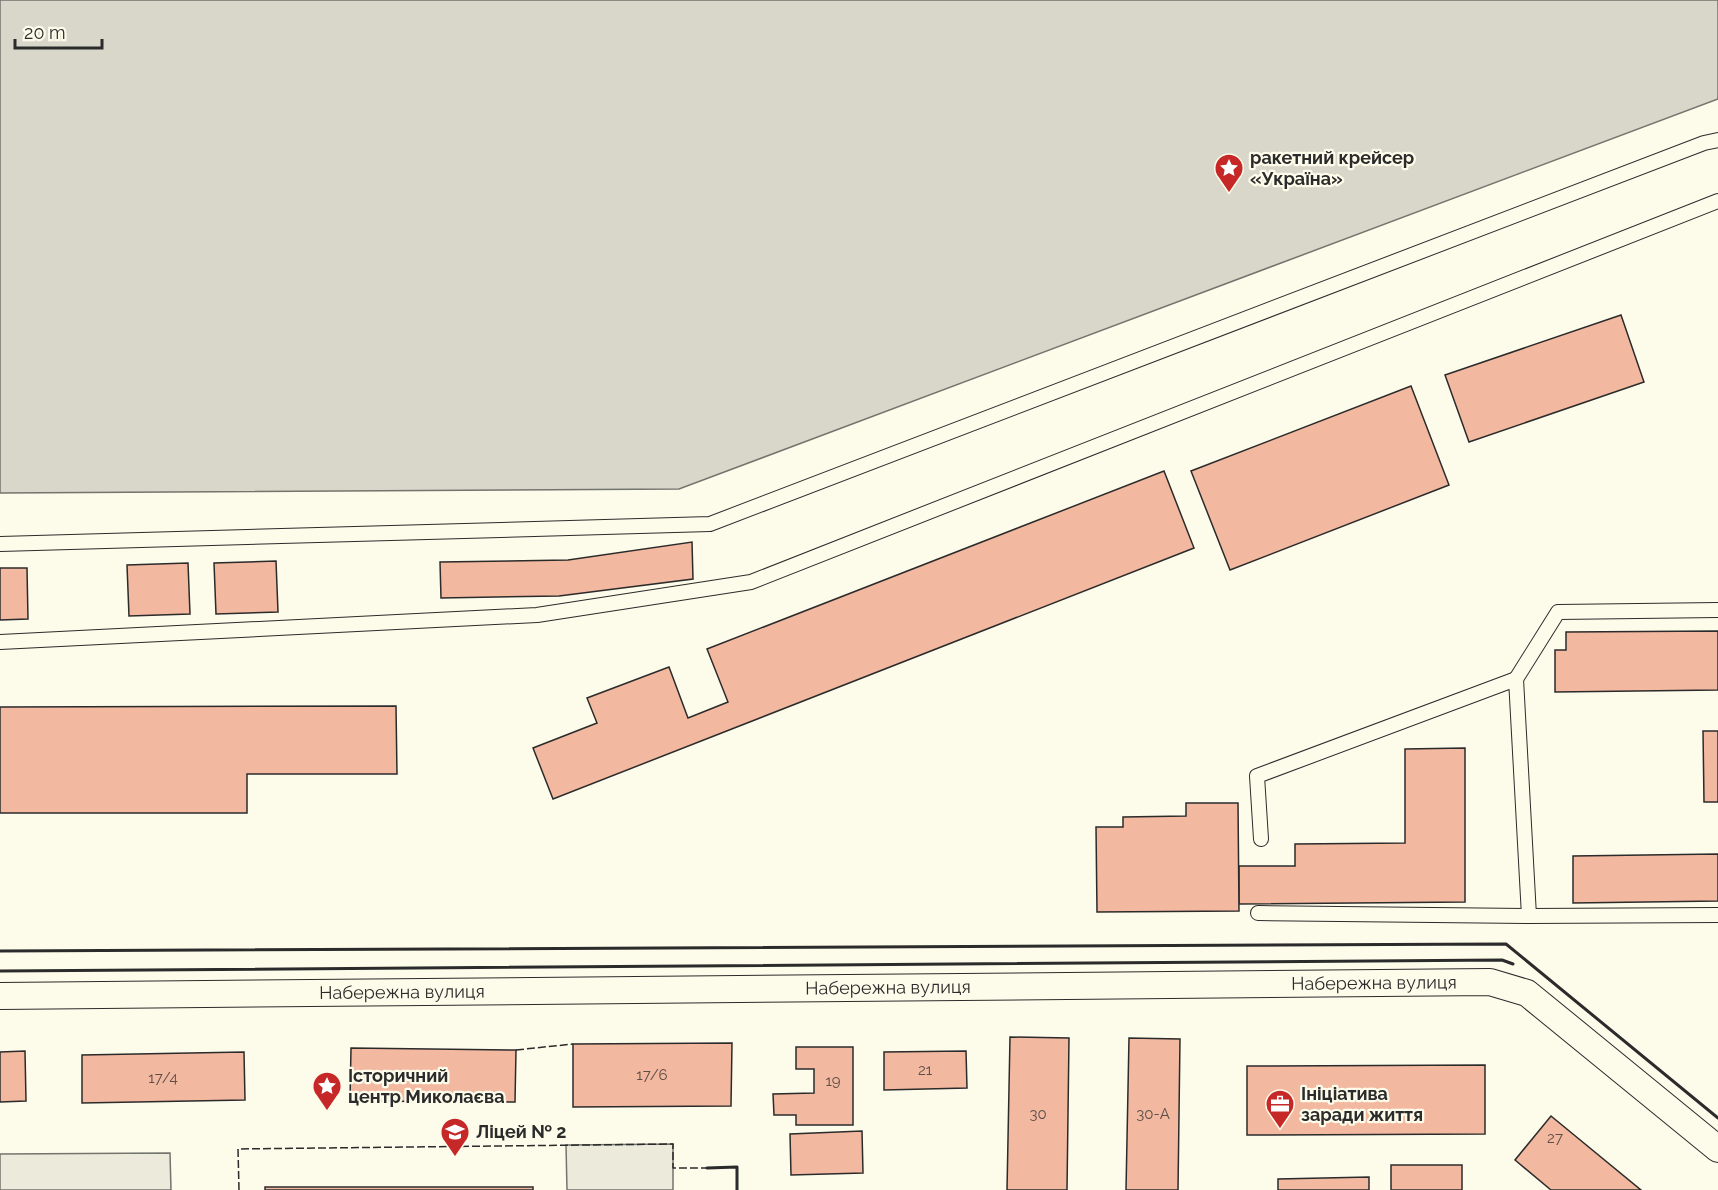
<svg xmlns="http://www.w3.org/2000/svg" width="1718" height="1190" viewBox="0 0 1718 1190" font-family="Raleway,sans-serif">
  <style>
    .green { fill: #ecebdb; stroke: #74746e; stroke-width: 1.5 }
    .water { fill: #d8d7c9; stroke: #74746e; stroke-width: 1.5 }
    .building { fill: #f2b8a0; stroke: #2b2b2b; stroke-width: 1.5 }
    .lines { fill: none; stroke-linecap: round; stroke-linejoin: round }
    .lane-casing { stroke: #2b2b2b; stroke-width: 16 }
    .street-casing { stroke: #2b2b2b; stroke-width: 28 }
    .lane { stroke: #fdfbea; stroke-width: 14 }
    .street { stroke: #fdfbea; stroke-width: 26 }
    .fence { stroke: #2b2b2b; stroke-width: 1.5; stroke-dasharray: 8 3; stroke-linecap: butt }
    .wall { stroke: #2b2b2b; stroke-width: 3 }
    .labels { text-anchor: middle; stroke-width: 4.5; stroke-linejoin: round; paint-order: stroke }
    .number-label { font-size: 15px; fill: #5d4e48 }
    .poi-label { font-size: 18px; font-weight: bold; fill: #2b2b2b; stroke: #fdfbea; text-anchor: start }
    .street-label { font-size: 18px; fill: #2b2b2b; stroke: #fdfbea }
  </style>
  <rect width="100%" height="100%" fill="#fdfbea"/>
  <g class="green">
    <path d="M673,1144V1190H567L566,1145Z"/>
    <path d="M170,1153L171,1190H0V1154Z"/>
  </g>
  <path class="water" d="M0,0H1718V99L679,489L0,493Z"/>
  <g class="building">
    <path d="M1621,315L1644,382L1469,442L1445,375Z"/>
    <path d="M1411,386L1449,485L1230,570L1191,471Z"/>
    <path d="M1164,471L1194,548L553,799L533,748L597,723L587,698L669,667L688,718L728,702L707,649Z"/>
    <path d="M692,542L693,579L559,596L441,598L440,562L568,560Z"/>
    <path d="M276,561L278,612L216,614L214,563Z"/>
    <path d="M188,563L190,614L129,616L127,565Z"/>
    <path d="M0,568H27L28,619L0,620Z"/>
    <path d="M1718,631V690L1555,692V650H1566V632Z"/>
    <path d="M396,706L397,774H247V813H0V707Z"/>
    <path d="M1703,731H1718V802H1704Z"/>
    <path d="M1465,748V902L1239,904V866H1295V844L1405,843V749Z"/>
    <path d="M1186,803H1238L1239,911L1097,912L1096,827H1123V817L1186,816Z"/>
    <path d="M1718,854V901L1573,903V856Z"/>
    <path d="M1010,1037L1069,1038L1067,1190H1007Z"/>
    <path d="M1129,1038L1180,1039L1178,1190H1126Z"/>
    <path d="M732,1043L731,1106L573,1107V1044Z"/>
    <path d="M796,1047H853V1125H796V1115H774L773,1094L814,1093V1069H796Z"/>
    <path d="M351,1048L516,1050L515,1102L350,1101Z"/>
    <path d="M25,1051L26,1101L0,1102V1052Z"/>
    <path d="M966,1051L967,1088L884,1090V1052Z"/>
    <path d="M244,1052L245,1100L82,1103V1055Z"/>
    <path d="M1485,1065V1134L1247,1135V1066Z"/>
    <path d="M1551,1116L1641,1190H1551L1515,1160Z"/>
    <path d="M862,1131L863,1173L791,1175L790,1134Z"/>
    <rect x="1391" y="1165" width="71" height="25"/>
    <path d="M1369,1177V1190H1278V1179Z"/>
    <rect x="265" y="1187" width="268" height="3"/>
  </g>
  <g class="lines">
    <g class="lane-casing">
      <g id="lane">
        <path d="M0,544L710,524L1704,143L1718,140"/>
        <path d="M0,642L537,615L751,582L1718,201"/>
        <path d="M1516,679L1558,612L1718,610"/>
        <path d="M1261,839L1257,776L1516,679L1529,916"/>
        <path d="M1258,913L1529,916L1718,915"/>
      </g>
    </g>
    <g class="street-casing">
      <g id="street">
        <path id="s1" d="M0,996L1490,982L1527,993L1718,1149"/>
      </g>
    </g>
    <use href="#lane" class="lane"/>
    <use href="#street" class="street"/>
    <g class="fence">
      <path d="M516,1050L573,1044"/>
      <path d="M239,1190L238,1149L673,1144V1168H707"/>
    </g>
    <g class="wall">
      <path d="M0,951L1506,944L1718,1118"/>
      <path d="M0,971L1502,960L1513,964"/>
      <path d="M707,1168L737,1167V1190"/>
    </g>
  </g>
  <defs>
    <g id="sight-pin" transform="scale(1.5)"><path d="M0 17L-7.5 6A9.5 9.5 0 1 1 7.5 6Z" fill="#c62828" stroke="#fdfbea"/><path d="M0-6L1.8-2.2L6-1.7L2.9 1.2L3.7 5.4L0 3.3L-3.7 5.4L-2.9 1.2L-6-1.7L-1.8-2.2Z" fill="#fff"/></g>
    <g id="office-pin" transform="scale(1.5)"><path d="M0 17L-7.5 6A9.5 9.5 0 1 1 7.5 6Z" fill="#c62828" stroke="#fdfbea"/><path d="M-6-3h4V-5.5h4V-3h4V5H-6ZM-1-4.5V-3h2v-1.5ZM-6 0V1H6V0Z" fill="#fff"/></g>
    <g id="school-pin" transform="scale(1.5)"><path d="M0 17L-7.5 6A9.5 9.5 0 1 1 7.5 6Z" fill="#c62828" stroke="#fdfbea"/><path d="M0-5L7-2L0 1L-7-2ZM-4 1L0 2.5L4 1V4Q0 6-4 4Z" fill="#fff"/></g>
  </defs>
  <g fill-rule="evenodd">
    <use href="#sight-pin" x="1229" y="168"/>
    <use href="#sight-pin" x="327" y="1086"/>
    <use href="#office-pin" x="1280" y="1104"/>
    <use href="#school-pin" x="455" y="1132"/>
  </g>
  <g class="labels">
    <g class="number-label">
      <text x="925" y="1075">21</text>
      <text x="652" y="1080">17/6</text>
      <text x="163" y="1083">17/4</text>
      <text x="833" y="1086">19</text>
      <text x="1038" y="1119">30</text>
      <text x="1153" y="1119">30-А</text>
      <text x="1555" y="1143">27</text>
    </g>
    <g class="poi-label">
      <text x="1250" y="164">ракетний крейсер<tspan x="1250" dy="21">«Україна»</tspan></text>
      <text x="348" y="1082">Історичний<tspan x="348" dy="21">центр Миколаєва</tspan></text>
      <text x="1301" y="1100">Ініціатива<tspan x="1301" dy="21">заради життя</tspan></text>
      <text x="476" y="1138">Ліцей № 2</text>
    </g>
    <g class="street-label">
      <text dy="6" stroke="none"><textPath href="#s1" startOffset="1374">Набережна вулиця</textPath></text>
      <text dy="6" stroke="none"><textPath href="#s1" startOffset="888">Набережна вулиця</textPath></text>
      <text dy="6" stroke="none"><textPath href="#s1" startOffset="402">Набережна вулиця</textPath></text>
    </g>
  </g>
  <path d="M15 39v9h87v-9" fill="none" stroke="#2b2b2b" stroke-width="3"/>
  <text x="24" y="39" font-size="18" fill="#2b2b2b" stroke="#fdfbea" stroke-width="4.5" paint-order="stroke">20 m</text>
</svg>
